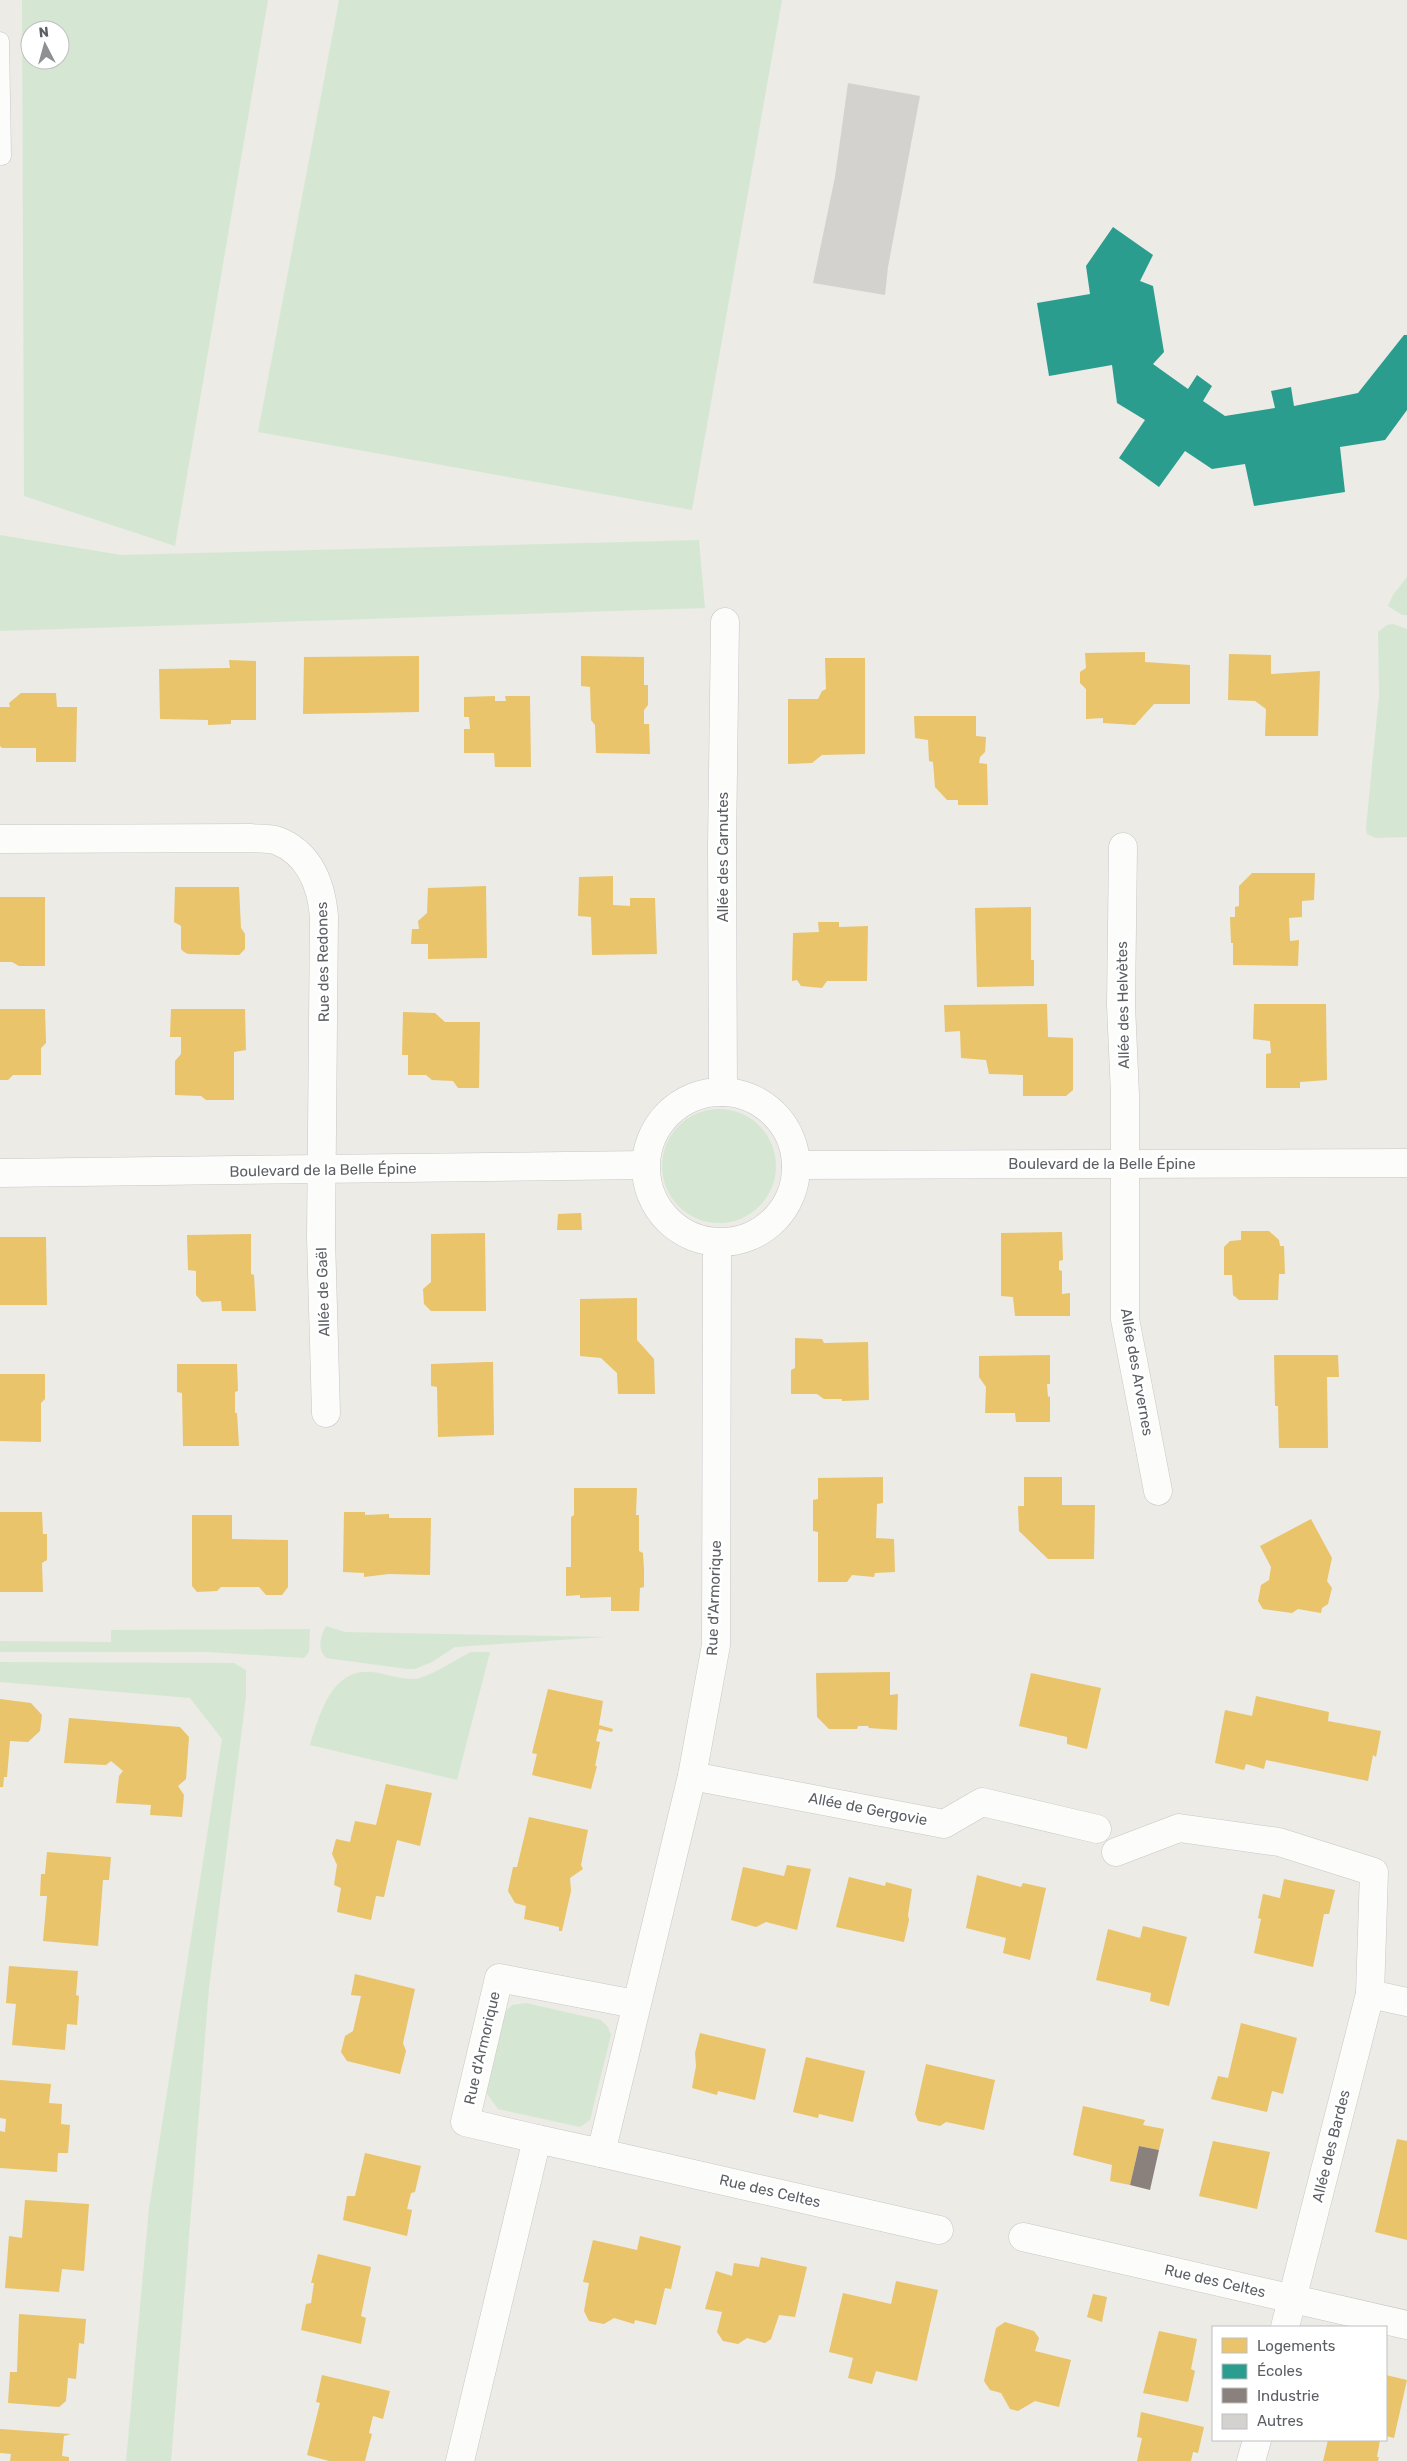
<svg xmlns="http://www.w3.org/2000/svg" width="1407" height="2461" viewBox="0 0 1407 2461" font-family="Rubik,sans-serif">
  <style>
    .green { fill: #d5e7d3; fill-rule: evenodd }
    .homes { fill: #e9c46a }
    .schools { fill: #2a9d8f }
    .industry { fill: #8a817c }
    .building { fill: #d3d2cf }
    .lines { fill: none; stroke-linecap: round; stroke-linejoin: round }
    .service-casing { stroke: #c8c7c7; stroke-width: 19 }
    .minor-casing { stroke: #c8c7c7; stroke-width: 29 }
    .service { stroke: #fcfcfb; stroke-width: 18 }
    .minor { stroke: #fcfcfb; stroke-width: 28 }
    .labels { text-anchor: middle; stroke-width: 5; stroke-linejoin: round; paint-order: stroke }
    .street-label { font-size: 15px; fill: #5c5f64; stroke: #fff }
  </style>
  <rect width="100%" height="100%" fill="#ecebe6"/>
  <g class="green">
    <path d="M22,0H268L175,546L24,496ZM30,30H60V60H30Z"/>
    <path d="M339,0H782L692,510L258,432Z"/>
    <path d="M0,535L121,555L699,540L705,608L0,631Z"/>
    <path d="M1407,577V615H1402L1388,606L1393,595Z"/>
    <path d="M1393,624L1407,629V837L1376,838L1367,834L1366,828L1379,695L1378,632L1387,625Z"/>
    <circle cx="719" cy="1166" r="57"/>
    <path d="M326,1626L345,1632L606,1637L455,1647L432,1662L415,1669H407L326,1658C317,1649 320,1637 326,1626Z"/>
    <path d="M310,1629L309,1652L304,1658L209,1652H0V1641L111,1642V1630Z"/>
    <path d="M471,1652H490L457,1780L310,1745C319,1717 331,1668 371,1672C384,1673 399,1679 412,1679C428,1679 456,1659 471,1652Z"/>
    <path d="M0,1662L234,1663L246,1670V1697L209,1988L171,2461H126L149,2208L222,1739L190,1698L0,1682Z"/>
    <path d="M526,2003L601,2020L608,2027L611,2035L590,2120L580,2127L498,2109L487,2094V2085L504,2013L512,2005Z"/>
  </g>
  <g class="homes">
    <path d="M1145,652V662L1190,665V704H1154L1135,725L1103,723V718L1086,719V689L1080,683V672L1086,668L1085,653Z"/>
    <path d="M1229,654L1271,655V674L1320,671L1318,736H1265L1266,709L1255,701L1228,700Z"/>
    <path d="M419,656V712L303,714L304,657Z"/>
    <path d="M581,656L644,657V685H648V705L644,710V724H649L650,754L596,753L595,725L591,720L590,687L581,686Z"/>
    <path d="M825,658H865V754L822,755L812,763L788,764V699H818L822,691L826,689Z"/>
    <path d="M229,660L256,661V720H231V724L208,725V720L160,719L159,669L230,668Z"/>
    <path d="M21,693H56L57,707H77L76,762H36V748H2L0,746V707H10L9,703Z"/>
    <path d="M495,696V701H506L505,696H530L531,767H495L494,753H464V729H470L469,717H464V697Z"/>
    <path d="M914,716H976V736L986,737L985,752L980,757L979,763L987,764L988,805H958V800H947L935,787L933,762L929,761L928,740L915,738Z"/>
    <path d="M1252,873H1315L1314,900L1302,901V917L1289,918L1290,941L1299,940L1298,966L1233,965V943H1231L1230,917H1235V907L1239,906V886Z"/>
    <path d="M613,876V905L630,906V898H655L657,954L592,955L591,917L578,916L579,877Z"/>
    <path d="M486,886L487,958L428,959V944H411L412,929H419L418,921L427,913L428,888Z"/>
    <path d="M175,887H239L241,928L245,934V949L239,955L188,954L184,952L181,949V926L174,922Z"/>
    <path d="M0,897H45V966H19L12,962H0Z"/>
    <path d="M1031,907V960H1034V986L977,987L975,908Z"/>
    <path d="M818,922H839V927L868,926L867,981H827L822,988L801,986L797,980L792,981L793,933L819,932Z"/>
    <path d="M1047,1004L1048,1037L1073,1038V1090L1066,1096H1023V1075L989,1074L986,1060L961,1058L960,1031L945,1032L944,1005Z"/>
    <path d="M1254,1004H1326L1327,1080L1300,1082V1088H1266V1054L1271,1053L1270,1041L1253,1039Z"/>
    <path d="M0,1009H45L46,1043L41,1048V1075H13L8,1080H0Z"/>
    <path d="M171,1009H245L246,1050L234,1052V1100H206L201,1096L175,1095V1061L181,1054V1037H170Z"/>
    <path d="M403,1012L435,1013L445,1022H480L479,1088H458L453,1081L432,1080L426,1075H408V1055H402Z"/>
    <path d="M581,1213L582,1230H557L558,1214Z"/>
    <path d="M1241,1231H1269L1279,1240L1280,1246H1284L1285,1274H1279L1278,1300H1239L1233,1295L1232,1275H1224V1247L1230,1241L1241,1240Z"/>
    <path d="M1062,1232L1063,1260L1059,1261V1270L1062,1271V1294L1070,1293V1316H1015L1013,1297L1001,1296V1233Z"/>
    <path d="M485,1233L486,1311H431L424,1304L423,1289L431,1282V1234Z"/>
    <path d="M251,1234V1274L254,1275L256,1311H222L221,1301L202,1302L196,1295V1271L188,1270L187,1235Z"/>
    <path d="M0,1237H46L47,1305H0Z"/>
    <path d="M637,1298V1340L654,1359L655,1394H618L617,1373L601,1358L580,1356V1299Z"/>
    <path d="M795,1338L822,1339L824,1343L868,1342L869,1400L842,1401V1399H824L817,1394H791V1370L795,1368Z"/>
    <path d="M1050,1355V1384H1047L1048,1397L1050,1396V1422H1016L1015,1413H985L986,1387L979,1377V1356Z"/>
    <path d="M1274,1355H1338L1339,1377H1327L1328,1448H1279L1278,1406H1275Z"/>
    <path d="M487,1362H493L494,1435L438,1437L437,1387L431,1386V1364Z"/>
    <path d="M177,1364H237L238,1391L235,1392V1413H237L239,1446H183L182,1393L177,1392Z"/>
    <path d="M0,1374H45V1399L41,1403V1442L0,1441Z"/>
    <path d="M883,1477V1503L877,1504L876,1538L894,1539L895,1572L875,1573L874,1577L852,1575L847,1582H818V1532L813,1531V1500L818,1499V1478Z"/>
    <path d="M1024,1477H1062V1505H1095L1094,1559H1048L1019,1531L1018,1506H1024Z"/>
    <path d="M574,1488H637L636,1515H639V1551L643,1553L644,1570V1587L640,1588L639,1611H611V1597L580,1598V1595L566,1596V1567H571V1517L574,1515Z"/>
    <path d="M0,1512H42L43,1534H47V1560L42,1563L43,1592H0Z"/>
    <path d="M344,1512H365V1515L389,1514V1518H431L430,1575L389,1574L364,1577V1573L343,1572Z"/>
    <path d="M192,1515H232V1539L288,1540V1587L282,1595H266L259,1587H221L217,1591L197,1592L192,1586Z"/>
    <path d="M1311,1519L1332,1558L1327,1581L1332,1588L1328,1604L1322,1608L1321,1613L1298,1609L1292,1613L1263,1609L1258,1601L1261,1585L1269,1580L1271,1567L1260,1546Z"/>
    <path d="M890,1672V1695L898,1694L897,1730L869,1728L868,1726H858L857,1729H829L817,1717L816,1673Z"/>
    <path d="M1031,1673L1101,1688L1087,1749L1067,1744V1737L1019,1726Z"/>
    <path d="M548,1689L603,1701L599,1725L613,1729L612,1732L599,1729L596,1741L600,1742L595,1766H597L591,1789L532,1775L537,1754L532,1753Z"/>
    <path d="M1256,1696L1329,1712L1328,1721L1381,1731L1376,1757L1373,1755L1368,1781L1266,1760L1264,1769L1246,1764L1244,1770L1215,1763L1225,1710L1252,1716Z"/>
    <path d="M0,1699L31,1703L42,1715L40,1731L28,1742L10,1741L7,1777H4L3,1787H0Z"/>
    <path d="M69,1718L180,1727L189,1737L186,1779L178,1786L184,1795L182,1817L150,1815L151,1805L116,1803L119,1776L123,1771L111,1761L106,1765L64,1763Z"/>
    <path d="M386,1784L432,1793L420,1846L397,1840L384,1897L376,1896L371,1920L337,1912L341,1888L334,1885L337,1865L332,1854L336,1839L350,1842L355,1821L376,1825Z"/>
    <path d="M529,1817L588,1830L581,1865L583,1869L570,1878L571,1891L562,1931H559V1927L524,1919L526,1906L515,1903L508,1891L513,1867H517Z"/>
    <path d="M47,1852L111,1857L109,1880H103L98,1946L43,1941L47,1896H40L41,1874H45Z"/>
    <path d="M787,1865L811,1869L797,1930L766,1922L756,1927L731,1920L743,1867L784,1876Z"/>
    <path d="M977,1875L1021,1887L1023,1883L1046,1888L1030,1960L1003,1953L1006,1938L966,1928Z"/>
    <path d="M849,1877L885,1886L886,1882L912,1889L908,1915L909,1920L904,1942L836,1927Z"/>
    <path d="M1284,1879L1335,1890L1329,1914H1324L1313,1967L1254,1953L1261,1919L1258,1918L1263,1894L1280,1898Z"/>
    <path d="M1143,1926L1187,1937L1169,2006L1150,2001L1151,1993L1096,1980L1108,1929L1140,1938Z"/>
    <path d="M9,1966L78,1971L76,1995L79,1996L77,2025L67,2024L65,2050L12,2045L16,2004L6,2003Z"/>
    <path d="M355,1974L415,1989L403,2043L406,2051L400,2074L347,2061L341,2052L345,2036L353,2031L361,1996L351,1995Z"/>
    <path d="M1241,2023L1297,2038L1283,2094L1272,2091L1267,2112L1211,2099L1218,2076L1228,2078Z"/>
    <path d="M700,2033L766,2049L755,2100L718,2091L717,2095L692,2088L696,2066L695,2053Z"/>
    <path d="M806,2057L865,2071L853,2122L819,2114L818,2118L793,2112Z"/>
    <path d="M926,2064L995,2080L984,2130L946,2122L940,2126L918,2121L915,2114Z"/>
    <path d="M0,2080L51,2084L49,2103L62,2104L61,2124L70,2125L68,2153H58L57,2172L0,2168V2131L5,2132L6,2119L0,2118Z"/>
    <path d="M1083,2106L1145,2120L1143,2125L1164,2129L1159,2150L1139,2146L1130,2185L1110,2181L1112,2165L1073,2155Z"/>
    <path d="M1397,2139L1407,2141V2240L1375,2232Z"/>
    <path d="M1213,2141L1270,2152L1257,2209L1199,2196Z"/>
    <path d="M365,2153L421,2166L415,2192L411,2193L407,2209L412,2210L407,2236L343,2220L347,2196H355Z"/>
    <path d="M25,2200L89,2204L84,2271L62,2269L59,2292L5,2288L9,2236L22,2238Z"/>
    <path d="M640,2236L681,2246L671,2289L665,2288L656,2325L635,2320L634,2324L614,2318L604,2324L589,2321L584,2311L589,2283L583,2282L593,2240L637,2250Z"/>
    <path d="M318,2254L371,2267L361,2316L366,2318L361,2344L301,2330L306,2304L311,2303L314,2283H311Z"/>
    <path d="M761,2257L807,2267L795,2317L779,2315L771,2339L765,2343L747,2338L738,2344L723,2341L717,2332L722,2312L705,2309L716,2271L732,2276L734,2263L759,2267Z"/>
    <path d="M896,2281L938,2290L917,2381L876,2371L872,2384L848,2378L853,2358L829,2352L843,2293L891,2304Z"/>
    <path d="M1093,2294L1107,2297L1102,2322L1087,2317Z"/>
    <path d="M19,2314L86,2319L84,2344L79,2343L76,2379L68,2378L66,2401L59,2407L8,2403L10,2372H17Z"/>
    <path d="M1005,2322L1034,2331L1039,2338L1035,2351L1071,2360L1059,2407L1035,2401L1018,2411L1010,2409L1001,2393L990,2390L984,2381L996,2328Z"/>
    <path d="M1159,2331L1197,2339L1191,2369L1195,2371L1188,2402L1143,2393Z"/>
    <path d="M322,2375L390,2391L383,2419L373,2416L369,2433L372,2434L365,2461H329L307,2455L320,2403L316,2402Z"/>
    <path d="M1386,2375L1407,2380L1394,2438L1386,2436Z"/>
    <path d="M1141,2412L1204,2427L1198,2453L1193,2452L1191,2461H1137L1142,2438L1137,2437Z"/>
    <path d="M0,2429L71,2434L64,2436L62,2456L69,2457V2461H10L11,2454L0,2453Z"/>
    <path d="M1328,2440H1380L1377,2457H1379L1378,2461H1323Z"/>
  </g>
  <path class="schools" d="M1113,227L1153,255L1140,281L1153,286L1164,352L1153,364L1188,389L1197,375L1212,386L1203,401L1225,416L1275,408L1271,391L1291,387L1294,406L1358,393L1404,335H1407V410L1385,440L1340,447L1345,492L1254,506L1245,464L1212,469L1185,451L1159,487L1119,458L1145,420L1117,403L1112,365L1049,376L1037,303L1090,294L1086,266Z"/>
  <path class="industry" d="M1139,2146L1159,2150L1150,2190L1130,2185Z"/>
  <path class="building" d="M848,83L920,96L888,267L885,295L813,283L835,177Z"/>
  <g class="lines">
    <g class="service-casing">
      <path id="service" d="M0,41L2,156"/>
    </g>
    <g class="minor-casing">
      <g id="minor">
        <path d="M0,839L250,838C259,839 270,838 278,841C310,854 321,884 324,916L321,1238L326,1413"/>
        <path d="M1123,847L1121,1005L1125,1095V1319L1158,1491"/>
        <path d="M723,1092L722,846L725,622"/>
        <circle cx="721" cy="1167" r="75"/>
        <path d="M796,1165L1407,1163"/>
        <path d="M0,1173L645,1165"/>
        <path d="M692,1776L944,1824L982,1802L1097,1829"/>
        <path d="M1116,1852L1179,1828L1279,1842L1374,1872L1370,1994L1285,2327"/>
        <path d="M1370,1994L1407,2002"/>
        <path d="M537,2139L465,2122L499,1978L635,2004"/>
        <path d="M601,2153L939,2230"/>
        <path d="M1023,2237L1407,2325"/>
        <path d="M460,2461L537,2139L601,2153L692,1776L716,1645L717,1243"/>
        <path d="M1251,2461L1257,2440"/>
      </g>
    </g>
    <use href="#service" class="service"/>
    <use href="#minor" class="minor"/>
  </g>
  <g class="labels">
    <g class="street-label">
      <text transform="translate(723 857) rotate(-90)" y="5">Allée des Carnutes</text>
      <text transform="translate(323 962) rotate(-91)" y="5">Rue des Redones</text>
      <text transform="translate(1123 1005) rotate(-91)" y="5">Allée des Helvètes</text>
      <text x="1102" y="1169">Boulevard de la Belle Épine</text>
      <text transform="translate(323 1170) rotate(-1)" y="5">Boulevard de la Belle Épine</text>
      <text transform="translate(323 1292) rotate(-92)" y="5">Allée de Gaël</text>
      <text transform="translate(1137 1372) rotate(80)" y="5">Allée des Arvernes</text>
      <text transform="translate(714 1598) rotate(-88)" y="5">Rue d'Armorique</text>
      <text transform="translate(868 1809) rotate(11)" y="5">Allée de Gergovie</text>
      <text transform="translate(482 2048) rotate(-77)" y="5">Rue d'Armorique</text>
      <text transform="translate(1331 2146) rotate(-76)" y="5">Allée des Bardes</text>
      <text transform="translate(770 2191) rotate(13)" y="5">Rue des Celtes</text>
      <text transform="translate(1215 2281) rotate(13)" y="5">Rue des Celtes</text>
    </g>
  </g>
  <rect x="1212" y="2326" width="175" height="115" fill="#ffffff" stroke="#bebfc1"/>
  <rect x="1222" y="2338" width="25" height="15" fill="#e9c46a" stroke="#bebfc1"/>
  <text x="1257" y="2351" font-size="15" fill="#5c5f64">Logements</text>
  <rect x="1222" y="2364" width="25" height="15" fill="#2a9d8f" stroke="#bebfc1"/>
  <text x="1257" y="2376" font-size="15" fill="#5c5f64">Écoles</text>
  <rect x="1222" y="2388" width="25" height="15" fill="#8a817c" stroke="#bebfc1"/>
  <text x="1257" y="2401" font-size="15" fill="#5c5f64">Industrie</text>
  <rect x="1222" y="2414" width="25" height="15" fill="#d3d2cf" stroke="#bebfc1"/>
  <text x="1257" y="2426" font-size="15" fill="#5c5f64">Autres</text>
  <g transform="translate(45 45) rotate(354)"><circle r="24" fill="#ffffff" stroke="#bebfc1"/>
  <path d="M0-4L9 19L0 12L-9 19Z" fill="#8e9092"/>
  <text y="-8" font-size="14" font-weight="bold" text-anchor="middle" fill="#5c5f64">N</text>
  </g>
</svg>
